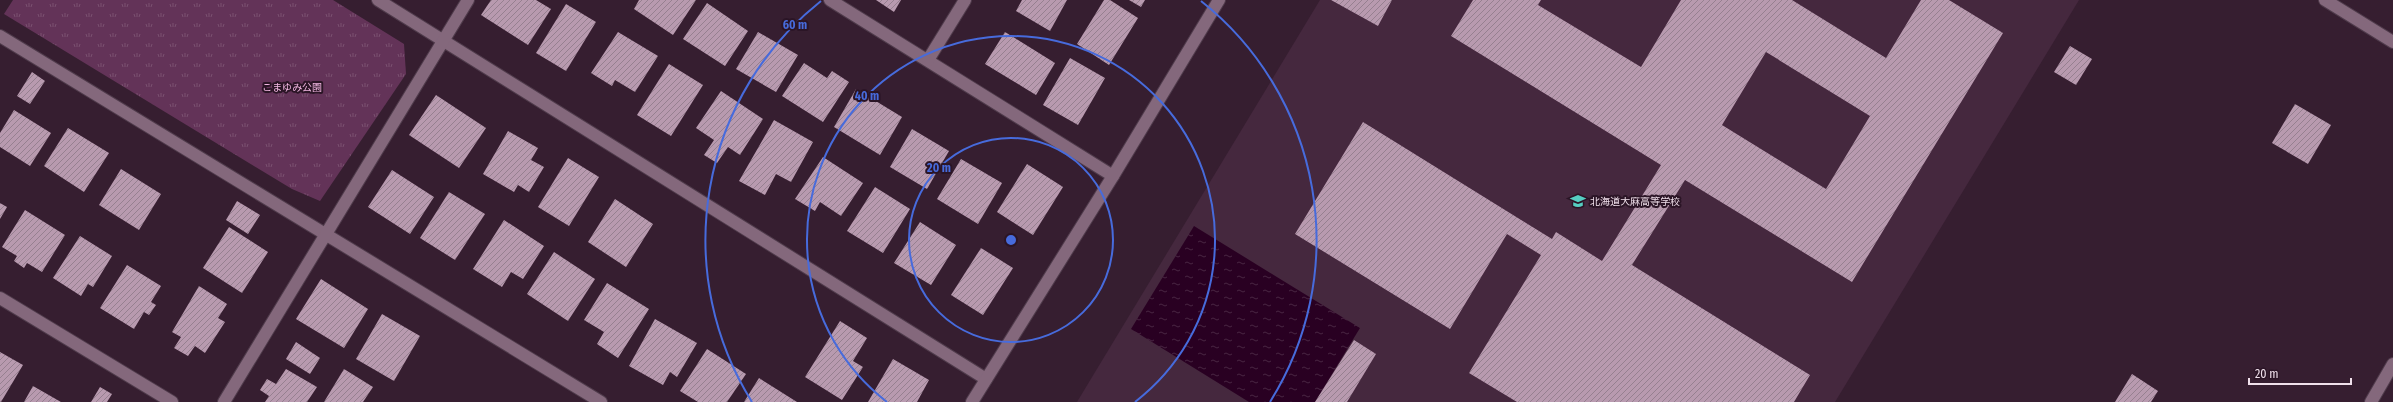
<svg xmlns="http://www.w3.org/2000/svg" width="2393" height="402" viewBox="0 0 2393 402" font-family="'Fira Sans Condensed','Noto Sans JP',sans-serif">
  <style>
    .built { fill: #45283e }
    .park { fill: url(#park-tufts) }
    .water { fill: url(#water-ripples) }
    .building { fill: url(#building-hatch); fill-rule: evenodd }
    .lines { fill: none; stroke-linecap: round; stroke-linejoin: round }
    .minor-casing { stroke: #4f3b4b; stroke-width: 14 }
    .minor { stroke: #84687c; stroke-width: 12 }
    .ring { fill: none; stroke: #476bdc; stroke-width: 2 }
    .labels { text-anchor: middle; stroke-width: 4; stroke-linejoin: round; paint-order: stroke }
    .park-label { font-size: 10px; fill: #f4b9e4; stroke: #2b1526 }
    .poi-label { font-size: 10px; fill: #f0e0eb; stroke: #2b1526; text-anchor: start }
    .centre { fill: #476bdc; stroke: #2b1526; stroke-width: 2 }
    .ring-label { font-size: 12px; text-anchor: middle; font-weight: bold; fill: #476bdc; stroke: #2b1526; stroke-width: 4; stroke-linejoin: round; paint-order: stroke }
  </style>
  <defs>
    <pattern id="park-tufts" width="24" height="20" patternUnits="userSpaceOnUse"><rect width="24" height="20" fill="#633358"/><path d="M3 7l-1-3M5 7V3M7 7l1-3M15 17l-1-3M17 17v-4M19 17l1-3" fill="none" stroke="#7a5070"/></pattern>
    <pattern id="water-ripples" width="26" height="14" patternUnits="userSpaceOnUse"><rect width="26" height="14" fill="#290022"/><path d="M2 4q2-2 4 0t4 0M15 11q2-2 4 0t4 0" fill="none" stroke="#482542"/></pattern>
    <pattern id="building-hatch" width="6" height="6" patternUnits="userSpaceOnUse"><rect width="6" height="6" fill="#b89aaf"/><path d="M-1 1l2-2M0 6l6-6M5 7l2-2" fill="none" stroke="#968090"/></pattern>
  </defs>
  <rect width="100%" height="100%" fill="#361e30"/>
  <path class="built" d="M1320,0H2079L1835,402H1077Z"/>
  <path class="park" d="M13,0H333L404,44L406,74L320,201L292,189L4,14Z"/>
  <path class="water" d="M1194,226L1360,328L1315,402H1249L1131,329Z"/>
  <g class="building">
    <path d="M491,0H536L551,9L528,45L481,15Z"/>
    <path d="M639,0H696L673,35L634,9Z"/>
    <path d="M876,0H901L894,12Z"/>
    <path d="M1022,0H1067L1050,31L1016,11Z"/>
    <path d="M1104,0H1110L1138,18L1109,65L1077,44Z"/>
    <path d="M1129,0H1145L1141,7Z"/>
    <path d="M1331,0H1392L1378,26Z"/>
    <path d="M1473,0H1541L1538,5L1641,67L1681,0H1792L1886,58L1921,0H1949L2003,33L1852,282L1685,180L1632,265L1810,375L1794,402H1517L1469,373L1541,255L1507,234L1450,329L1295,234L1363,122L1552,239L1556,232L1602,261L1661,165L1451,36ZM1766,52L1870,116L1826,189L1722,125Z"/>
    <path d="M707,3L748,31L725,66L683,39Z"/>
    <path d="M566,4L596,22L566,71L536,53Z"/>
    <path d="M618,32L658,56L635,92L615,80L612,86L591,73Z"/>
    <path d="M758,32L798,55L776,92L736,69Z"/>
    <path d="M1005,32L1055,63L1036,95L985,64Z"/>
    <path d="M2070,46L2092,59L2076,85L2054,72Z"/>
    <path d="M1070,58L1105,78L1078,125L1043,105Z"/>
    <path d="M804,63L827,78L832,71L849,82L823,122L782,96Z"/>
    <path d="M669,64L703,85L671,136L637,115Z"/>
    <path d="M32,72L45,81L30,104L17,96Z"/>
    <path d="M856,89L902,117L880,155L834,127Z"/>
    <path d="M721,91L763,119L740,155L728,147L717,163L704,155L714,140L696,128Z"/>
    <path d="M436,95L486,128L459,168L409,135Z"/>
    <path d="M2295,104L2331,125L2308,164L2272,143Z"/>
    <path d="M14,110L51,133L30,166L0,147V133Z"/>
    <path d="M774,120L813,142L791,182L776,174L765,195L739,181Z"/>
    <path d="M68,128L109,153L84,192L44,166Z"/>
    <path d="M912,129L949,151L927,189L890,167Z"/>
    <path d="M508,131L538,148L531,160L544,167L529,192L518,185L514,192L483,174Z"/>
    <path d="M823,157L863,183L841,216L820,202L815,211L795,199Z"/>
    <path d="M568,158L599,177L569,226L538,207Z"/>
    <path d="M961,159L1002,183L978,224L937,199Z"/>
    <path d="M1027,164L1063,187L1033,235L997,212Z"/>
    <path d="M121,169L161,194L139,230L99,205Z"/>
    <path d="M392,170L434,197L410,234L368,207Z"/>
    <path d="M875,187L910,209L883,253L847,231Z"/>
    <path d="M449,192L485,214L455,260L420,238Z"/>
    <path d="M615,199L653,224L626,267L588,242Z"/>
    <path d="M237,201L260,215L248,234L226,220Z"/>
    <path d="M0,203L7,207L0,219Z"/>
    <path d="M25,210L65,235L42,272L27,263L24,268L14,261L17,256L2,247Z"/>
    <path d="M504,220L544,246L523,279L511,272L502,287L473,269Z"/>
    <path d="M920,222L956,245L931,285L894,263Z"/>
    <path d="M229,227L268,252L242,293L203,268Z"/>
    <path d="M80,236L112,256L93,287L88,284L81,296L53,278Z"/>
    <path d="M981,248L1013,268L983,315L951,295Z"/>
    <path d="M554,252L595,279L568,321L527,294Z"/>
    <path d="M127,265L161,286L151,302L156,305L149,315L144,312L134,329L100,308Z"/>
    <path d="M321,279L368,309L344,348L296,319Z"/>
    <path d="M607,283L649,309L618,358L597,344L604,332L584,320Z"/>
    <path d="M199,286L227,304L218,318L225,322L205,353L195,346L188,356L174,348L181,337L172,332Z"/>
    <path d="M382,314L420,336L394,381L356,359Z"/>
    <path d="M655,319L697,343L677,377L670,372L663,385L629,366Z"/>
    <path d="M840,321L867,338L853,361L863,367L842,400L805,377Z"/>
    <path d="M1354,340L1376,354L1347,402H1315Z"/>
    <path d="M296,342L320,358L310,374L286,359Z"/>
    <path d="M707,349L746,374L727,402H698L680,391Z"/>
    <path d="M0,352L23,365L1,402H0Z"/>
    <path d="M893,359L929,380L917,402H868Z"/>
    <path d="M286,369L317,387L307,402H265L269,396L260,390L267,379L276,384Z"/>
    <path d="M344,369L373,387L363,402H324Z"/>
    <path d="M2132,374L2158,391L2151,402H2115Z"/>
    <path d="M759,378L797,402H744Z"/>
    <path d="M33,386L61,402H24Z"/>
    <path d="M100,387L112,394L107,402H91Z"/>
  </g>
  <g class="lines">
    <g class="minor-casing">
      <g id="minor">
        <path d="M378,0L986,379"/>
        <path d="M830,0L1113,176"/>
        <path d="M2325,0L2393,42"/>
        <path d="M0,36L601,402"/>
        <path d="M928,60L965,0"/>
        <path d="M0,298L172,402"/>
        <path d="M224,402L468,0"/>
        <path d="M972,402L1113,176L1219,0"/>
        <path d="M2371,402L2393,364"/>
      </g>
    </g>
    <use href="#minor" class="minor"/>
  </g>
  <g class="ring">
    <circle cx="1011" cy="240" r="102"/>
    <path d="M887 402A204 204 0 1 1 1135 402"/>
    <path d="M752 402A305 305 0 0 1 821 1M1201 1A305 305 0 0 1 1270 402"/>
  </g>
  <defs>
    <g id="school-bare" transform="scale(1.2)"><path d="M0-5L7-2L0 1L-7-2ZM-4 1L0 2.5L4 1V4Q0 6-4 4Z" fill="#56cec2" stroke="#2b1526" stroke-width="2.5" paint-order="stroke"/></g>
  </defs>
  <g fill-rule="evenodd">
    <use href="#school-bare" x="1578" y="201"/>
  </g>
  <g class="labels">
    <g class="park-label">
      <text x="292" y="91">こまゆみ公園</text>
    </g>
    <g class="poi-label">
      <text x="1590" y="205">北海道大麻高等学校</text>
    </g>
  </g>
  <circle cx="1011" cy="240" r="6" class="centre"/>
  <g class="ring-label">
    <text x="795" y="29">60 m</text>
    <text x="867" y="100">40 m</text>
    <text x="939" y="172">20 m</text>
  </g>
  <path d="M2249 378v6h102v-6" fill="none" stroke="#f0e0eb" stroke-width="2"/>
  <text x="2255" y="378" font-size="12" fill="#f0e0eb" stroke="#2b1526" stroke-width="3" paint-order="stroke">20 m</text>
</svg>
